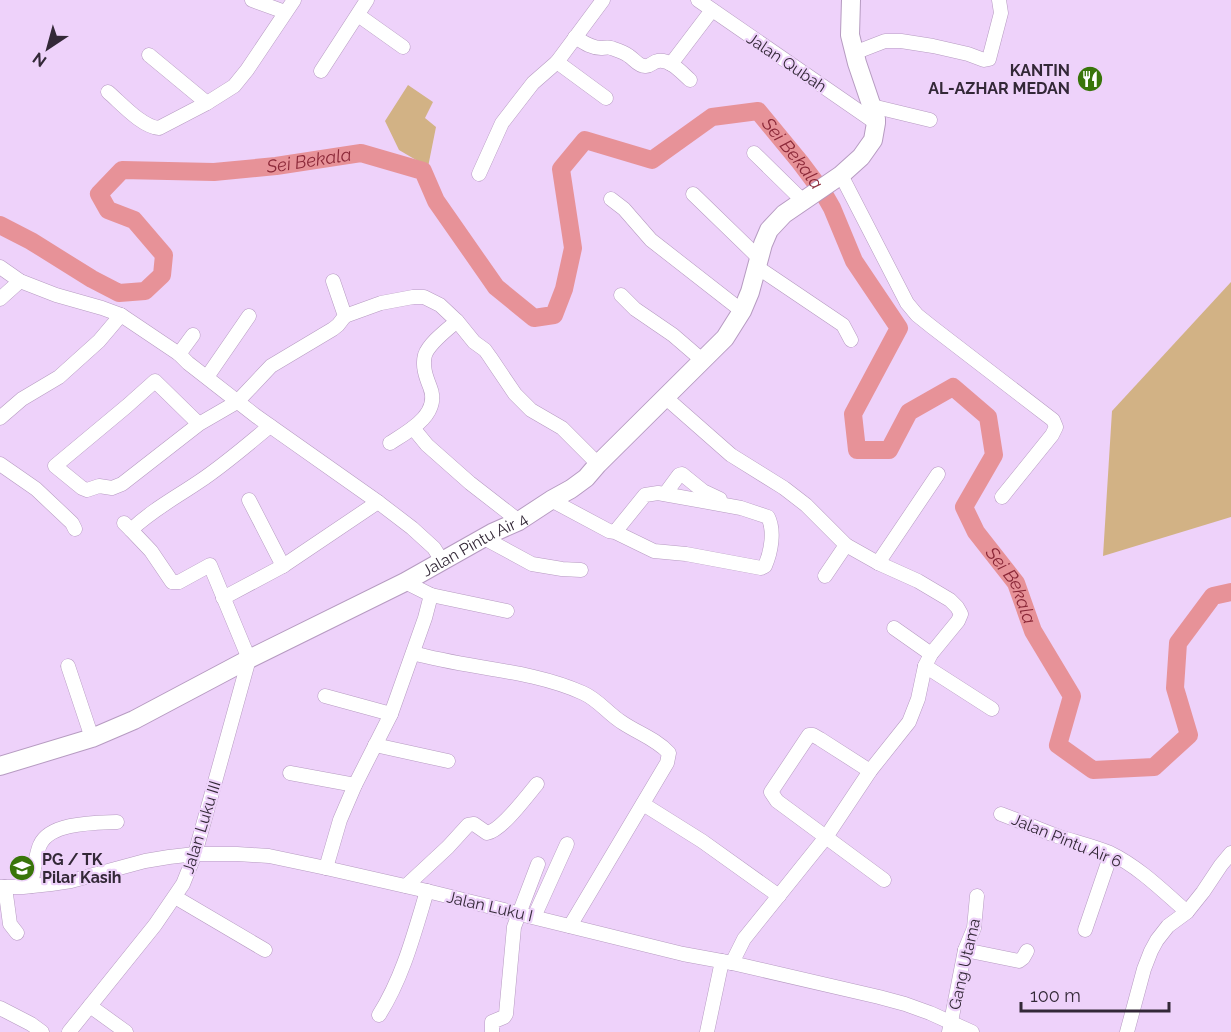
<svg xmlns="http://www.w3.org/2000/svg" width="1231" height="1032" viewBox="0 0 1231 1032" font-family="Raleway,sans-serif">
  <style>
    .green { fill: #d2b285 }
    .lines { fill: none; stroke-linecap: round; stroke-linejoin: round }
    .river { stroke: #e79298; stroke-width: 18 }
    .minor-casing { stroke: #b69bc1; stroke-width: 15 }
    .major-casing { stroke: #b69bc1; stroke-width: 20 }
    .minor { stroke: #fff; stroke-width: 14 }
    .major { stroke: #fff; stroke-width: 18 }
    .labels { text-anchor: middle; stroke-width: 4.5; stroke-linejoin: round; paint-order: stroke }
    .street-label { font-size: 16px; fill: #332837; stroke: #eed2fa }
    .poi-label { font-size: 16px; font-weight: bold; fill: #332837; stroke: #eed2fa; text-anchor: end }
    .water-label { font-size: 18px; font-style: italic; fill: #8b2838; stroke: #eed2fa }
  </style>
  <rect width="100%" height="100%" fill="#eed2fa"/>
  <g class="green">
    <path d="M408,85L433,102L425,118L436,127L428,167L399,150L385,121Z"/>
    <path d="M1231,282V517L1103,556L1112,411Z"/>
  </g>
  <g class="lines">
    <path class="river" id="s1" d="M0,225L31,241L92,279L119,293L145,291L162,275L164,255L134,220L108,210L99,194L122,170L214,172L276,166L361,153L423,171L436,201L496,287L534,318L554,315L564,289L573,248L561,169L585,140L652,160L712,117L758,111L800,162L824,194L832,208L854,261L899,328L853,414L857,450H889L909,412L953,387L988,417L994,455L964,507L976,532L1016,583L1033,631L1072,696L1058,745L1093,770L1154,767L1189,735L1175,688L1178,643L1213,596L1231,592"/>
    <g class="minor-casing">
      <g id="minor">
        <path d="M252,0L285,12"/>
        <path d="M698,0L876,123"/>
        <path d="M358,15L403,47"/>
        <path d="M575,37C583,42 591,48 601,48C604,48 608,47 611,48C617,50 624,52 629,56C634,59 638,66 645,66C650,67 652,62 658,61C670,59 681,72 690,80"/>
        <path d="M854,53L885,41H901L933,46L968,54L984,60L989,59L1001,13L999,0"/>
        <path d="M149,55L207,103"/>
        <path d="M557,62L606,98"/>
        <path d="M671,64L712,10"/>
        <path d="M321,71L367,0"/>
        <path d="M108,92C121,103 142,127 159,128L207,103L234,86L247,70L294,0"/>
        <path d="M872,106L930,120"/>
        <path d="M754,153L802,200"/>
        <path d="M479,174L502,123L533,83L557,62L603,0"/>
        <path d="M841,175L907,303L917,315L932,327L1053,420L1056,427L1052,435L1002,497"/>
        <path d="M693,194L759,258"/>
        <path d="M611,199L624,209L651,240L742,311"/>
        <path d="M0,267L20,281L56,295L102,308L121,315L179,354L188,363L256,416L378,502L412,528L434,548L442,561"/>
        <path d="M757,267L843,325L851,340"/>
        <path d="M621,295L635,309L673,335L702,360"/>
        <path d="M0,299L20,281"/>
        <path d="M345,316L381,303L413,297H424L440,305L457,321C448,329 429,343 425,355C422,366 426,377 430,387C441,414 409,431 390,443"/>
        <path d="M457,321L474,342L485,350L490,357L515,394L531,410L562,428L598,464"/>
        <path d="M179,354L193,335"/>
        <path d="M207,377L249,316"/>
        <path d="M665,397L731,455L784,488L806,505L846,545L878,563L918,581L950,600L957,607L961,614L958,621L931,654L925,666L918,699L909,722L870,771L826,837L744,939L732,963"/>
        <path d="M0,418L22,399L59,377L99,341L121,315"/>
        <path d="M199,424L155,381L127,406L55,466L82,488L87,490L99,486L112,488L122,484L199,424L237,402L271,366L333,329L338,325L345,316L333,281"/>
        <path d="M413,428L427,445L470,483L519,521"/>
        <path d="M0,464L36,489L72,523L75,529"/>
        <path d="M665,494L679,475L682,474L703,491L720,499"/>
        <path d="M249,500L283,566"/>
        <path d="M551,500L609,531L615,532L654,551L686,554L761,568L765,566C771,552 775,531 768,517L741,508L658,493L645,495L615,532"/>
        <path d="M124,523L131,530C152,510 175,498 200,481C224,465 247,445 270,426"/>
        <path d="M484,538L532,564L562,569L581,570"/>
        <path d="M878,563L938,474"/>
        <path d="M825,576L846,545"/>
        <path d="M431,595L507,611"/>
        <path d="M223,598L283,566L378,502"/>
        <path d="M894,628L931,654"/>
        <path d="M413,653C469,669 529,669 583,693C599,700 608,714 623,723C638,733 656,739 669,753L667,763L570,926"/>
        <path d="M68,666L92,738"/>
        <path d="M925,666L992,709"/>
        <path d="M325,696L391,714"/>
        <path d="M375,745L448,761"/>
        <path d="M870,771L820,739L813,735H809L771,792L777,801L884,880"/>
        <path d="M290,773L355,785"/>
        <path d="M643,804L702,841L779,896"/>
        <path d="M1001,814C1020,821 1038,829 1057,836C1075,842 1093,846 1110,853C1139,867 1163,891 1187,912"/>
        <path d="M326,868L340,820L355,785L391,714L425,618L431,595L405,582"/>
        <path d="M31,886C33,876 36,853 40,845C50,822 96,823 117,822"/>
        <path d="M406,886L448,847L468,825L474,824L487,833C502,830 526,797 537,784"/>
        <path d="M0,887H23L51,884L71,881L145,861L169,857L195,854H237L269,856L326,868L427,891L683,954L732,963L879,997L905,1004L930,1013L972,1032"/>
        <path d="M5,887L10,924L17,933"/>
        <path d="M175,897L265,950"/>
        <path d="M534,917L567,844"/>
        <path d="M1085,930L1111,854"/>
        <path d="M965,950L1019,961L1023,958L1027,951"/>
        <path d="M90,1006L126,1032"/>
        <path d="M0,1008L31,1024L42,1032"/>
        <path d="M379,1015C403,977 414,934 427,891"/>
        <path d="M69,1032L155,925L183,884L195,854L249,659L210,565L179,582H172L151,551L131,530"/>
        <path d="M492,1032V1022L504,1017L506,1014L514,927L538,864"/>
        <path d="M707,1032L722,961"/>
        <path d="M949,1032L965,950L974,928L977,896"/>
        <path d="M1127,1032L1144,969L1151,951L1157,940L1168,926L1187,912L1203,892L1221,865L1231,853"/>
      </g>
    </g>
    <g class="major-casing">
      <g id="major">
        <path id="s2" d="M0,766L92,738L134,720L249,659L405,582L492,533L519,521L551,500L571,489L586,478L598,464L725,338L742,311L750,292L763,244L769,230L784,214L841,175L861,157L873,140L876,123V119L857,63L850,35L851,0"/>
      </g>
    </g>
    <use href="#minor" class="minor"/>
    <use href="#major" class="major"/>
  </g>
  <defs>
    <g id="restaurant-disc" transform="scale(1.35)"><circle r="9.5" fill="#39750a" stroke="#eed2fa"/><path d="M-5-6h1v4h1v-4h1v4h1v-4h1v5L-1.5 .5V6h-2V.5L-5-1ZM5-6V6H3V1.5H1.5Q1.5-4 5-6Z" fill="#fff"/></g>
    <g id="school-disc" transform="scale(1.35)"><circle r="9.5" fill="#39750a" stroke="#eed2fa"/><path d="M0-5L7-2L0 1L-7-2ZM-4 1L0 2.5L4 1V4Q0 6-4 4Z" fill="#fff"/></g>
  </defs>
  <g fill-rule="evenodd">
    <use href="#restaurant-disc" x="1090" y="79"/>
    <use href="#school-disc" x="22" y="868"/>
  </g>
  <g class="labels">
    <g class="street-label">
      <text transform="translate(787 62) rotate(34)" y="6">Jalan Qubah</text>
      <text dy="6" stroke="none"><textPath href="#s2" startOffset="525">Jalan Pintu Air 4</textPath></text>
      <text transform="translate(201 827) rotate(-73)" y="6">Jalan Luku III</text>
      <text transform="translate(1067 840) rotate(22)" y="6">Jalan Pintu Air 6</text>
      <text transform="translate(490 906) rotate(13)" y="6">Jalan Luku I</text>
      <text transform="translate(964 964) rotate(-77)" y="6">Gang Utama</text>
    </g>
    <g class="poi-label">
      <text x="1070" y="76">KANTIN<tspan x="1070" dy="18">AL-AZHAR MEDAN</tspan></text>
      <text x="42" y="865" text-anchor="start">PG / TK<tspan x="42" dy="18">Pilar Kasih</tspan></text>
    </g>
    <g class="water-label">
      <text dy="6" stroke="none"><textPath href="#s1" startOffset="1276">Sei Bekala</textPath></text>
      <text dy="6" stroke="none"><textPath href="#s1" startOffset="520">Sei Bekala</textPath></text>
      <text dy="6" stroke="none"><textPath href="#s1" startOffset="1978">Sei Bekala</textPath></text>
    </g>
  </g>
  <g transform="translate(48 48) rotate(216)" stroke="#eed2fa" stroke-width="4.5" paint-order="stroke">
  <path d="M0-4.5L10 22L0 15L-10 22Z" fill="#332837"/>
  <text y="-9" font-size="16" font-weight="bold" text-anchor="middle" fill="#332837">N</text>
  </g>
  <path d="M1021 1002v9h148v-9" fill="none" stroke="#332837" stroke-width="3"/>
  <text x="1030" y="1002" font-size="18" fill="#332837" stroke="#eed2fa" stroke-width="4.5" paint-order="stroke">100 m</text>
</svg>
